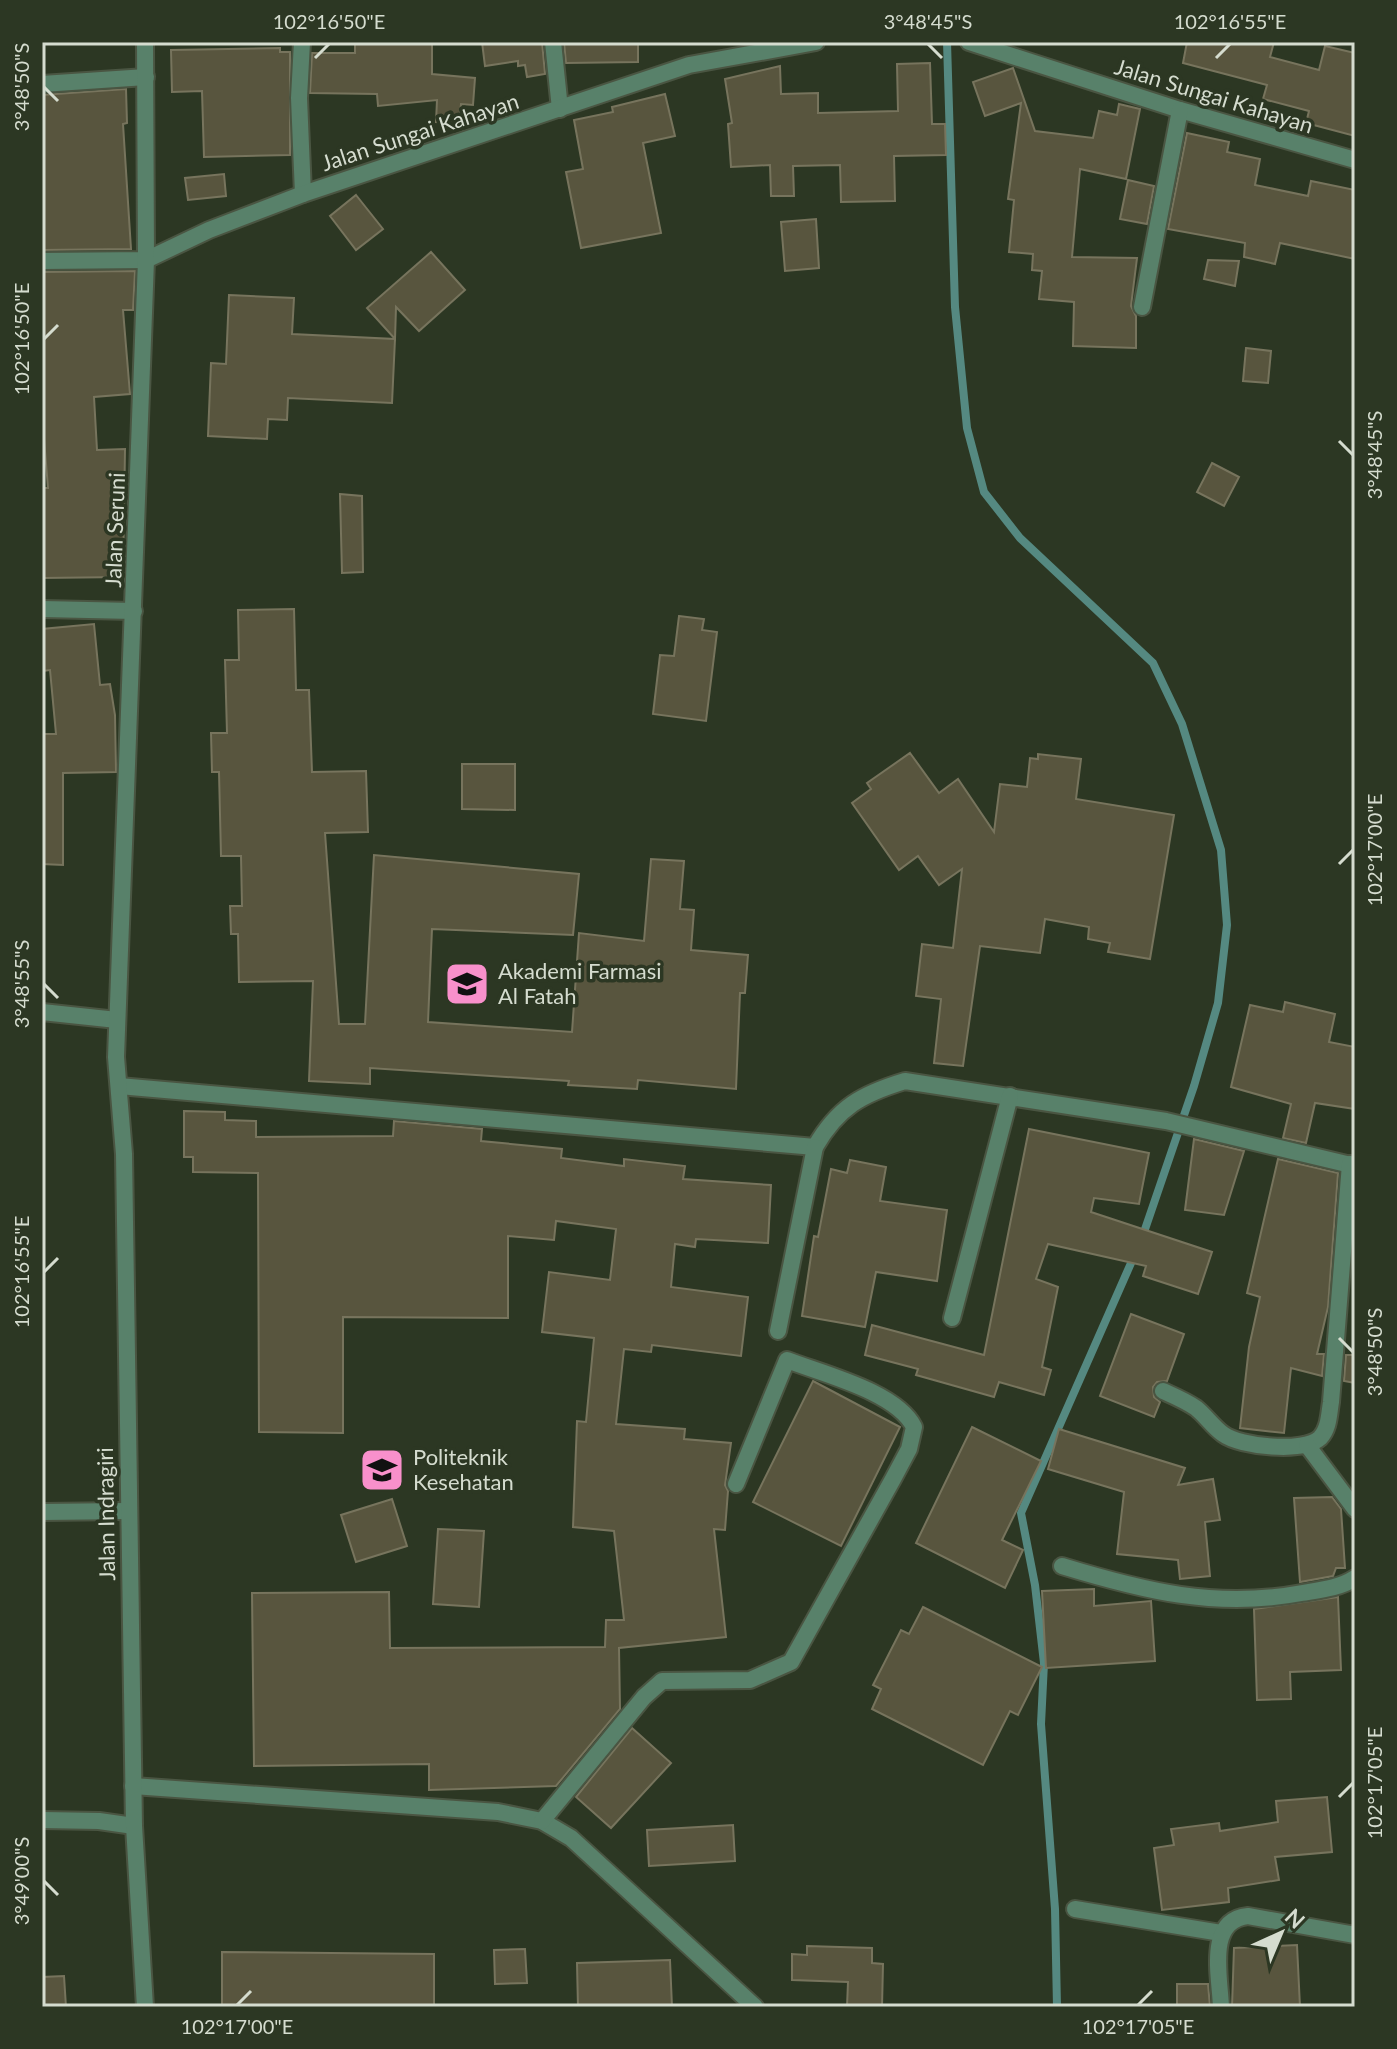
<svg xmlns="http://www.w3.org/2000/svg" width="1397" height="2049" viewBox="0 0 1397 2049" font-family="Lato,sans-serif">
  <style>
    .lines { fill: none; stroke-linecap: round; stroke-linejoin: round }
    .stream { stroke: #558981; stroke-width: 8 }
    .building { fill: #58553e; stroke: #77745d; stroke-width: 2 }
    .minor-casing { stroke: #4a5542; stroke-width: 20 }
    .tertiary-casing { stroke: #4a5542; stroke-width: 20 }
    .minor { stroke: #58816a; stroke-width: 16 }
    .tertiary { stroke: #58816a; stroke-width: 16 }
    .ticks { fill: none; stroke: #d5dccf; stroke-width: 3 }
    .labels { text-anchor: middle; stroke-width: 7; stroke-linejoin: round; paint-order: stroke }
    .street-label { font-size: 22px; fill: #d5dccf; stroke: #2c3723 }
    .poi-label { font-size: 22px; fill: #d5dccf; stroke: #2c3723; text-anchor: start }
    .neatline { fill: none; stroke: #d5dccf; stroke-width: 3 }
    .ticks-label { font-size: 20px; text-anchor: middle; fill: #d5dccf }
  </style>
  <rect width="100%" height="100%" fill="#2c3723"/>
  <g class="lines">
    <g class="stream">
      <path d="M947,42L955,307L967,428L984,492L1020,538L1153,663L1182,724L1221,850L1227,925L1218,1003L1194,1086L1142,1238"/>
      <path d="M1057,2007L1055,1909L1041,1724L1044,1663L1035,1585L1021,1513L1135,1254"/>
    </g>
  </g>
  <g class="building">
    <path d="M355,42H432V74L475,78L473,105L461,104L459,124L436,122L437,100L378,106L377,94L310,93L312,53H355Z"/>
    <path d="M482,42H542L545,74L527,77L525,65L518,66V61L485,66Z"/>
    <path d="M564,42H638V62L566,63Z"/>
    <path d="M1187,42H1274L1270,57L1319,70L1325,46L1355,53V136L1306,123L1309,111L1263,99L1267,85L1183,63Z"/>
    <path d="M280,48V52H290V155L204,157L202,91L172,92L171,50Z"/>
    <path d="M930,63L932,124H945L946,155L894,156L895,201L841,202L840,165L793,166L794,196H771L770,165L731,167L728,124L732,123L725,79L780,66L781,94L818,93V113L898,111L897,64Z"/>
    <path d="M1013,68L1035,131L1093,138L1099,111L1117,115L1119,104L1140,109L1126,179L1080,169L1072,257L1137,258L1131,306L1136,316V348L1073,346L1074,302L1039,299L1042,271L1032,270L1033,254L1009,252L1014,200L1008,199L1021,103L985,116L973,82Z"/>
    <path d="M126,89L127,123L123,124L131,249L42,250V95Z"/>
    <path d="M665,94L675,136L643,143L661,233L581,248L566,172L583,169L574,120L613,112L612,107Z"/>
    <path d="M1187,133L1229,142L1227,152L1260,159L1255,185L1308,196L1311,181L1355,190V259L1280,243L1275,264L1244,257L1245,243L1168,229Z"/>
    <path d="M224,174L226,196L188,200L185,178Z"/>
    <path d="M1128,180L1154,186L1147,224L1120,219Z"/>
    <path d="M356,195L383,229L356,250L330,216Z"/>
    <path d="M816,219L819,268L785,271L781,222Z"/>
    <path d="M431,252L465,290L419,331L396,307L395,339L367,308Z"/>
    <path d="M1208,260L1239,261L1235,286L1204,279Z"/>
    <path d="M135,271L133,310H123L130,394L94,397L97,450L125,449L123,577L42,578V488H48L42,414V272Z"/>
    <path d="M229,295L294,298L292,334L395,339L392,403L288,398L287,420L268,419L267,439L208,436L211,363L226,364Z"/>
    <path d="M1246,348L1271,351L1268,383L1243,381Z"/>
    <path d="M1212,463L1239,477L1224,506L1197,492Z"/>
    <path d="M340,494L362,496L363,572L342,573Z"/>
    <path d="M294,609L296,690H309L312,772L366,771L368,832L325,833L339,1024H365L374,855L579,874L573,935L432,929L428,1022L572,1032L579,933L644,941L651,859L684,861L680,909L694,910L691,950L748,955L745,993H740L736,1089L638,1080L637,1089L568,1085L569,1081L370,1068V1084L309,1081L313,981L239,982L238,934H231L230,906H242L241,856H221L219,772H212L211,733H227L225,660H239L238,610Z"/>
    <path d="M679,616L704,619L702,630L717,632L706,721L653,714L660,655L674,656Z"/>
    <path d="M94,624L100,685L110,684L115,715L116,772L63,773V865L42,864V734H56L50,670L42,671V629Z"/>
    <path d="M910,753L939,793L958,779L994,832L1000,784L1027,787L1030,758L1038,759V754L1081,759L1076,799L1174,815L1150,959L1108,952L1110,943L1088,939L1089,927L1045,919L1040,953L980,946L963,1066L934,1063L941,999L916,996L922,944L953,948L962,869L939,885L918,856L899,870L852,803L871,789L867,783Z"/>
    <path d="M462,764H515V810L462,809Z"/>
    <path d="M1285,1002L1335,1014L1329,1042L1355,1047V1109L1315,1103L1306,1143L1283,1138L1291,1104L1231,1087L1250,1005L1283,1012Z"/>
    <path d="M184,1111L225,1112V1120L256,1121V1137L393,1136L394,1121L482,1129L481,1141L562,1149L561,1158L624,1166V1159L685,1166L683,1179L771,1185L768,1243L696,1239L695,1247L675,1244L671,1287L748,1297L741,1356L652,1345L651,1352L624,1349L616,1424L685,1429L684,1439L731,1443L725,1485L728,1491L725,1530L714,1529L726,1637L619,1648L620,1709L556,1786L429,1790V1764L254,1766L252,1593L389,1592L390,1648L605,1647L606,1620H624L614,1531L573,1527L577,1421L586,1422L594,1338L542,1332L549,1272L610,1280L616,1229L556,1221L554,1240L508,1236V1318L343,1317V1433L259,1432L258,1173L193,1172V1157H184Z"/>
    <path d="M1029,1129L1149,1153L1139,1204L1094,1198L1091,1212L1212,1252L1198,1294L1143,1276L1146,1266L1048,1244L1036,1279L1058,1287L1042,1367L1051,1370L1044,1395L999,1382L994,1397L916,1375L918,1369L865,1355L872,1325L984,1355Z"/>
    <path d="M1194,1139L1244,1151L1224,1215L1185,1210Z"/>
    <path d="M1278,1159L1338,1173L1328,1307L1317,1354H1324L1322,1376L1291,1368L1284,1433L1240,1428L1249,1347L1260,1297L1247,1293Z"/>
    <path d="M850,1160L886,1167L880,1201L947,1210L937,1281L876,1272L865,1327L802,1316L814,1236L818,1237L831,1169L847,1173Z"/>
    <path d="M1131,1314L1184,1334L1167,1381L1157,1382L1153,1387L1154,1397L1160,1402L1154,1417L1100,1396Z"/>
    <path d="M1346,1355H1355V1383L1344,1381Z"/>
    <path d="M813,1381L900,1427L841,1546L753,1502Z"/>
    <path d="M972,1427L1041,1461L1002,1540L1023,1550L1005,1588L916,1543Z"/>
    <path d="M1059,1429L1185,1468L1178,1485L1213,1479L1220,1520L1205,1522L1210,1576L1180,1579L1178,1560L1117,1554L1124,1492L1048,1469Z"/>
    <path d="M1332,1497L1341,1509L1345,1568H1336L1333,1576L1300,1582L1294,1498Z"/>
    <path d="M392,1499L407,1546L356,1562L341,1515Z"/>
    <path d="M438,1529L484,1531L479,1607L433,1604Z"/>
    <path d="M1094,1589V1606L1151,1601L1155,1661L1046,1668L1042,1591Z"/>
    <path d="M1338,1597L1341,1670L1290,1672L1291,1699L1257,1700L1254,1609Z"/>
    <path d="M923,1607L1042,1667L1018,1715L1010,1711L983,1765L872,1709L881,1689L873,1685L901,1630L909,1634Z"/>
    <path d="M632,1728L671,1763L611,1828L576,1797Z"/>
    <path d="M1327,1797L1332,1852L1275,1857L1279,1880L1228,1888L1229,1902L1162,1910L1154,1848L1174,1845L1171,1829L1219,1823L1220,1831L1278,1822L1276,1801Z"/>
    <path d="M733,1825L735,1861L649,1866L647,1830Z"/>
    <path d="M1297,1945L1300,2007H1232L1234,1948Z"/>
    <path d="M807,1946L872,1948V1963L883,1964L882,2007H847L848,1982L792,1980V1954L807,1955Z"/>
    <path d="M525,1949L527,1983L495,1984L494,1950Z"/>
    <path d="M222,1952L434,1954V2007H222Z"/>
    <path d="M670,1960L672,2007H578L577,1963Z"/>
    <path d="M64,1976L66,2007H42V1977Z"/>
    <path d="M1177,1984H1208L1210,2007H1177Z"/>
  </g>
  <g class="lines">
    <g class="minor-casing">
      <g id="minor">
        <path d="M302,42L299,98L303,194"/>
        <path d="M553,42L560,109"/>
        <path d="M969,42L1180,110L1355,160"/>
        <path d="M42,84L146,77"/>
        <path d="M42,261L146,260L209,230L303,194L689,65L816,42"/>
        <path d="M1142,307L1180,110"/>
        <path d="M42,609L134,611"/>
        <path d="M119,1086L815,1147C838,1107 862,1094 905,1081L1166,1121L1355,1166"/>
        <path d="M952,1318L1010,1096"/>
        <path d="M778,1331L815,1147"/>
        <path d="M1163,1391C1174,1396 1186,1401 1196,1408C1206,1416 1213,1427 1223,1434C1240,1447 1304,1453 1320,1438C1329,1429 1329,1414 1331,1402L1350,1164"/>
        <path d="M1307,1445L1355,1509"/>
        <path d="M42,1512L127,1511"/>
        <path d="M1062,1566C1144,1591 1216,1609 1302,1593C1320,1590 1340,1588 1355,1578"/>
        <path d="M133,1786L498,1812L542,1821L571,1838L755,2007"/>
        <path d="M42,1820L99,1821L134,1826"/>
        <path d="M542,1821L644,1697L662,1681L750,1680L791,1662L893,1479L909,1449L914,1427C897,1392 823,1374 787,1360L736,1484"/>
        <path d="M1075,1909L1221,1933"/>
        <path d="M1221,2007C1220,1977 1206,1920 1248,1916L1355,1935"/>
      </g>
    </g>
    <g class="tertiary-casing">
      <g id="tertiary">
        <path d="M42,1012L117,1020"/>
        <path d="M145,2007L134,1826L124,1154L116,1057L146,260L145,42"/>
      </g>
    </g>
    <use href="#minor" class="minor"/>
    <use href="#tertiary" class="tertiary"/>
  </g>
  <path class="ticks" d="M928,44L942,58M315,58L329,44M1216,58L1230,44M44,87L58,101M44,339L58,325M1339,441L1353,455M1339,864L1353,850M44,984L58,998M44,1272L58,1258M1339,1338L1353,1352M1339,1797L1353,1783M44,1881L58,1895M237,2005L251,1991M1138,2005L1152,1991"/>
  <defs>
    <g id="university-square" transform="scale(2.3)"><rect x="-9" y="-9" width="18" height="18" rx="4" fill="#f890cb" stroke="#2c3723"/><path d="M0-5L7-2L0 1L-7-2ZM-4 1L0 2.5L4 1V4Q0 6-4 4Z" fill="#111"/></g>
  </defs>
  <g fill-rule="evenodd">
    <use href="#university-square" x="467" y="984"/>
    <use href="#university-square" x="382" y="1470"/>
  </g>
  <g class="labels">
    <g class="street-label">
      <text transform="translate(1214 96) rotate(17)" y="8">Jalan Sungai Kahayan</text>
      <text transform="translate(420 132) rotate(-18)" y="8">Jalan Sungai Kahayan</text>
      <text transform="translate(115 530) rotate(-88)" y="8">Jalan Seruni</text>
      <text transform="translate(106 1514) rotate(-91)" y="8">Jalan Indragiri</text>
    </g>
    <g class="poi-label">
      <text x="498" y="979">Akademi Farmasi<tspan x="498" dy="25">Al Fatah</tspan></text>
      <text x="413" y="1465">Politeknik<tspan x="413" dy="25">Kesehatan</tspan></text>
    </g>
  </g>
  <rect width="1397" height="2049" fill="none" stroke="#2c3723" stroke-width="88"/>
  <g transform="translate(1281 1933) rotate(44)" stroke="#2c3723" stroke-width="6" paint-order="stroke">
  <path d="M0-6L14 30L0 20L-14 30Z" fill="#d5dccf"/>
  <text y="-12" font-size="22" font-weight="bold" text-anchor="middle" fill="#d5dccf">N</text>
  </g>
  <rect x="44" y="44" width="1309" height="1961" class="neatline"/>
  <g class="ticks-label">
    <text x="329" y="29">102°16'50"E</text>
    <text x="928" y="29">3°48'45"S</text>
    <text x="1230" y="29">102°16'55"E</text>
    <text transform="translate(22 87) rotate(-90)" y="7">3°48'50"S</text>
    <text transform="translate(22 339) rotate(-90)" y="7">102°16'50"E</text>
    <text transform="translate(1375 455) rotate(-90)" y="7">3°48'45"S</text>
    <text transform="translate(1375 850) rotate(-90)" y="7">102°17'00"E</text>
    <text transform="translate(22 984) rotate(-90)" y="7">3°48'55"S</text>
    <text transform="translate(22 1272) rotate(-90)" y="7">102°16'55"E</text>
    <text transform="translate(1375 1352) rotate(-90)" y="7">3°48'50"S</text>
    <text transform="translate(1375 1783) rotate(-90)" y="7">102°17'05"E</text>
    <text transform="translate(22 1881) rotate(-90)" y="7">3°49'00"S</text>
    <text x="237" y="2034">102°17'00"E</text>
    <text x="1138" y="2034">102°17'05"E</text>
  </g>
</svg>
